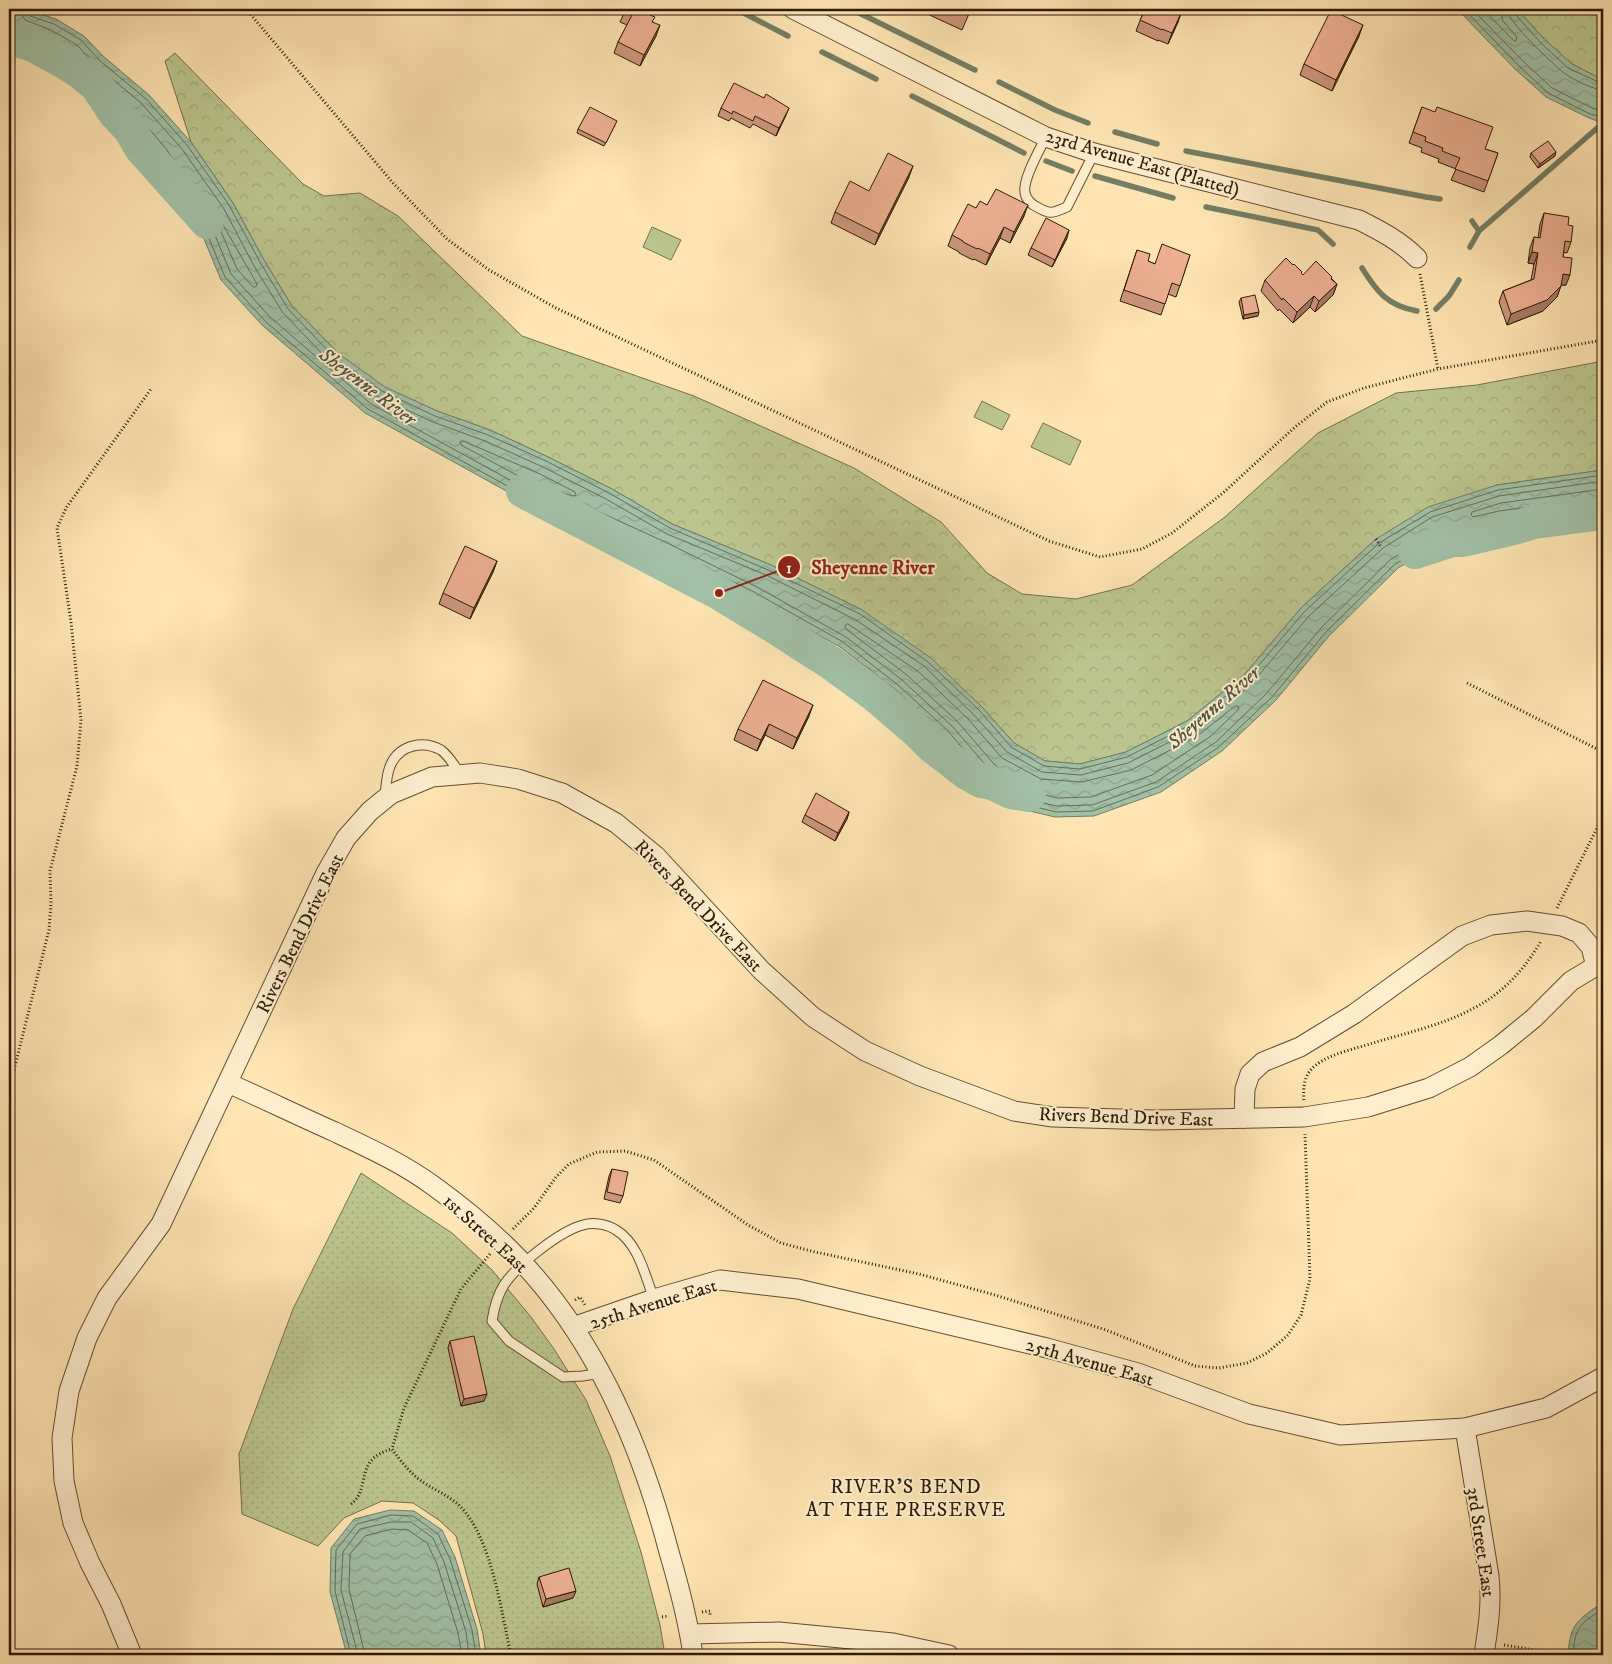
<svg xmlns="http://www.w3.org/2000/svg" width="1612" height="1664" viewBox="0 0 1612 1664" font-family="'IM FELL DW Pica',serif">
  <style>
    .green { fill: #bcc58f; stroke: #75704a }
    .forest { fill: url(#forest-crowns); stroke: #75704a }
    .park { fill: url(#park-dots); stroke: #75704a }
    .water { fill: url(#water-waves); stroke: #737e65 }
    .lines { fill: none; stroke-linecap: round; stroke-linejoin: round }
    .shore { stroke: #686d55; stroke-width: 1 }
    .stream { stroke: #737e65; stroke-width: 5.5 }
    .river { stroke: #a1c0a6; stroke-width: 34 }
    .lane-casing { stroke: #624d30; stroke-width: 11 }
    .street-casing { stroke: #624d30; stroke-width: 21 }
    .path { stroke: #2e1a04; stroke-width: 3; stroke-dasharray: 1 2.5; stroke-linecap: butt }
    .lane { stroke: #feeece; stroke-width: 9 }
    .street { stroke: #feeece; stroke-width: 19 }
    .wall { fill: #cb967e; stroke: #2e1a04 }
    .shaded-wall { fill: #a57a66; stroke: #2e1a04 }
    .building { fill: #ecaf92; stroke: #2e1a04 }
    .labels { text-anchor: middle; stroke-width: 4; stroke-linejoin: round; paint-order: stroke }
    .street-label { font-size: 19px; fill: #2e1a04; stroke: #feeece }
    .water-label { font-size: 20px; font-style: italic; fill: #56543d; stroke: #feeece }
    .neighbourhood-label { font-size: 20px; letter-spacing: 1px; fill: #2e1a04; stroke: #feeece }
    .leader { fill: none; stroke: #8f2418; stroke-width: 2 }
    .callout-dot { fill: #8f2418; stroke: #feeece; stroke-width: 2 }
    .mark-label { font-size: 15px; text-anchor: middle; font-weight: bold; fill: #fff }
    .callout-label { font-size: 20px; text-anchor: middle; font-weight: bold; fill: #8f2418; stroke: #feeece; stroke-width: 4; stroke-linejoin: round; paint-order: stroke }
  </style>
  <defs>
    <pattern id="forest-crowns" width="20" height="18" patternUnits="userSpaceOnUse" patternTransform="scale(1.25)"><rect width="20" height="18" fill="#bcc58f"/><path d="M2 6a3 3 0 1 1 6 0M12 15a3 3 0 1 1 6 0" fill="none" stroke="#a2a97a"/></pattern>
    <pattern id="park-dots" width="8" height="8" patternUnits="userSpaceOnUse" patternTransform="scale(1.25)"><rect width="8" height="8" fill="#bcc58f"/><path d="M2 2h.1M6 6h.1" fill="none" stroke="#a2a97a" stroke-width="1.8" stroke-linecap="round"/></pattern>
    <pattern id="water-waves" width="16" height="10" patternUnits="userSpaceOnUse" patternTransform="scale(1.25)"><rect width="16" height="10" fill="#a1c0a6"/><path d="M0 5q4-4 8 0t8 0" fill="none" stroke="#8ba48d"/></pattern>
  </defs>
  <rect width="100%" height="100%" fill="#fee5b3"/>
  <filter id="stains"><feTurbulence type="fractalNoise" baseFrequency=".004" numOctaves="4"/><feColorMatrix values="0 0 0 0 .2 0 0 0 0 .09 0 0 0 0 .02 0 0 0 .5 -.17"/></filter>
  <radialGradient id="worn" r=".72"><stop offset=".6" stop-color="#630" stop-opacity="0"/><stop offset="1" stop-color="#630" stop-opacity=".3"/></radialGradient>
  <g class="green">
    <path d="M652,227L681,240L671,260L643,247Z"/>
    <path d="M982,401L1010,415L1002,430L974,417Z"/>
    <path d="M1043,423L1081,441L1070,465L1031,447Z"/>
  </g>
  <g class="forest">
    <path d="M1517,9H1603V80L1572,64L1545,40Z"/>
    <path d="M175,53L303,184L324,196L360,193L398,216L522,336L694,396L854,468L941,522L987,573L1022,594L1076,599L1132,585L1225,517L1318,433L1396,393L1477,385L1603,361V470L1497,485L1376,539L1301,608L1245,674L1187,721L1126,752L1080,764L1045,761L1014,743L982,707L862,610L771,565L672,524L612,489L548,457L490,430L437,411L384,387L339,354L292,306L264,260L233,203L191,142L165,61Z"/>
  </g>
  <path class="park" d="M361,1173L452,1233L492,1270L531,1317L554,1349L586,1400L610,1456L641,1552L660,1625L665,1655H486L483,1634L456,1536L439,1520L413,1503L382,1501L344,1518L318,1546L242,1514L239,1454L293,1309Z"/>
  <g class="water">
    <path d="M9,9H26L56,19L84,36L103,56L149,95L191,142L233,203L264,260L292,306L339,354L385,387L437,411L490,430L548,457L612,489L672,524L771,565L862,610L931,658L982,707L1014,743L1045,761L1080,764L1126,752L1187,721L1245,674L1301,608L1376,539L1428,507L1497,485L1603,470V516L1502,530L1441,544L1398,568L1329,636L1276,700L1222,751L1161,792L1094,816L1055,817L1017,808L981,778L943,734L895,689L840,647L752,597L658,551L591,521L528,503L365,413L262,325L221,280L195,217L157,156L119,109L86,76L45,53L9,50Z"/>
    <path d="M1457,9H1517L1545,40L1572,64L1603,80V123L1589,118L1546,97L1515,69Z"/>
    <path d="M390,1510L414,1511L442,1530L455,1557L477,1629L481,1655H347L330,1592L331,1548L354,1519Z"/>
    <path d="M1603,1602V1655H1568C1570,1623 1578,1620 1603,1602Z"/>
  </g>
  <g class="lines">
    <g class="shore">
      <path d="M27,9L30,16L54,24L81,40L99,60L146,99L187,145L229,205L260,262L288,309L336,359L382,391L435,416L488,435L546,461L609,493L670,528L768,570L860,614L928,662L979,710L1011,747L1044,766L1080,769L1127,757L1190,725L1248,678L1304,612L1379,543L1430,512L1498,490L1603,475"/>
      <path d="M1464,9L1519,66L1548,93L1590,114L1603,117"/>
      <path d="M1472,9L1523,61L1552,88L1592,108L1603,111"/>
      <path d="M1483,9L1514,41H1516L1517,37L1503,21L1500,9"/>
      <path d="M1507,9C1508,23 1552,63 1564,73C1572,79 1594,90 1603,90"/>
      <path d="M1514,9L1515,14L1541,43L1568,68L1603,84"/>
      <path d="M9,39L48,42L88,64L91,63V60L77,45L51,30L25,20L22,15L21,9"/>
      <path d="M9,45L46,48L90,72L122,106L161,153L199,214L225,277L266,322L368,409L529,498L593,516L661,546L754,592L843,642L898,685L947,730L985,774L1020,803L1056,812L1093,811L1158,787L1219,747L1272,697L1326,632L1395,564L1439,540L1501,525L1603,511"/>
      <path d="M222,223L257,284L256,287H253L237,269L219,227Z"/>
      <path d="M463,441L540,474L575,492L576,495L573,496L535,485L461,445L460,442Z"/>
      <path d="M1603,481L1499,496L1432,517L1383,548L1309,616L1252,683L1193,730L1128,763L1081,775L1042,772L1007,752L974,715L924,666L856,620L766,575L667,534L606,499L543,467L485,441L433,422L379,397L332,364L283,313L254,266L224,209L182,149L141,103L110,77L107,79L167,150L205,211L231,274L270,317L371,404L532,492L595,510L663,541L757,587L846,637L902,680L952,726L989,769L1023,798L1056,806L1092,805L1156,782L1216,742L1267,693L1321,628L1391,559L1436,534L1500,519L1603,505"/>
      <path d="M1603,489L1501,503L1472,512L1471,515L1473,517L1499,511L1603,497"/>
      <path d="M848,624L919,672L969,720L1002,758L1041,779L1082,782L1131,770L1196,737L1235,706H1238L1239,709L1211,736L1152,775L1091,797L1057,798L1026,790L994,764L957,721L907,675L846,629L845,626Z"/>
      <path d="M351,1655L335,1591L336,1550L357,1524L391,1515L413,1516L438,1534L450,1559L472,1630L476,1655"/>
      <path d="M358,1655L341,1590L343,1552L360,1529L391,1522H411L433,1538L444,1562L466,1632L469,1655"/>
      <path d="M365,1655L349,1589L350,1554L365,1536L392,1529L408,1530L427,1543L437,1564L458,1633L462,1655"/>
      <path d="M1573,1655C1575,1626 1580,1624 1603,1609"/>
    </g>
    <g class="stream">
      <path d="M736,9L788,36"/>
      <path d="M851,9L975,70"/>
      <path d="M822,52L876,79"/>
      <path d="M999,82L1055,110L1088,123"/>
      <path d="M912,96L1024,153"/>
      <path d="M1115,132L1157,144"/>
      <path d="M1186,151L1426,197L1440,199"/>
      <path d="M1046,161L1072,171"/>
      <path d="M1095,176L1173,198"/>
      <path d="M1206,207L1318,230L1333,244"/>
      <path d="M1472,221L1479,231L1603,123"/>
      <path d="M1470,247L1479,231"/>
      <path d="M1362,268C1377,292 1388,306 1417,311"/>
      <path d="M1436,309L1449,296L1459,280"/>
    </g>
    <g class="river">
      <path d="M9,37L33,45L61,60L80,72L97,86L115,113L130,129L141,148L207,222"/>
      <path d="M523,491L719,593L775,627L831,663L875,695L917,731L932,746L967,773L981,781L992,783L1011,792L1029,795"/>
      <path d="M1415,552L1452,540H1463L1514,528L1534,522L1603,513"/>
    </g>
    <g class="lane-casing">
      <g id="lane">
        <path d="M1046,137C1040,149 1022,180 1025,193C1026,199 1032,205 1037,207C1051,215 1052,213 1067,207L1094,153"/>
        <path d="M385,798C386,787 386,774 391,764C400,745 423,740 441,750C449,756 455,766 460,774"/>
        <path d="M600,1373L583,1376L563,1377L509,1341L492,1321C494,1308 497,1296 504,1285C517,1265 560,1231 583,1225C593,1222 607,1224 616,1230C639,1244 645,1276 654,1299"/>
      </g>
    </g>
    <g class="street-casing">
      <g id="street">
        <path d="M793,9L1046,137L1094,153L1359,220C1381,231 1400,241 1417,258"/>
        <path d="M228,1083C264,1099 299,1116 335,1132C369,1148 404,1164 435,1187C461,1206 495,1234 518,1258C596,1339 641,1445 669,1552C679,1586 688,1620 693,1655"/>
        <path d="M1244,1118L1245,1089L1250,1074L1263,1062L1300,1047L1354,1014L1462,936L1491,925L1527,921L1562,926L1579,933L1591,947L1596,966"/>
        <path d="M573,1327L654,1299L720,1280L798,1289L1047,1348L1138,1373L1249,1414L1340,1435L1465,1428L1546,1408L1603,1377"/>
        <path d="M1465,1428L1489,1576C1492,1604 1488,1628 1484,1655"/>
        <path d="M690,1634L779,1632L893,1643L949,1655"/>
        <path d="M132,1655L111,1604L90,1563L73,1523L64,1481L62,1438L69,1391L87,1338L107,1298L161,1224L326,873L346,838L370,811L391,794L432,777L480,773L518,779L562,793L616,823L656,856L761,970L813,1017L865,1051L920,1076L1014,1111L1053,1117L1155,1120L1304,1117L1368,1107L1429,1088L1470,1067L1501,1045L1534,1018L1571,981L1596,966L1603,964"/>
      </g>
    </g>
    <g class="path">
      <path d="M246,9L393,183L447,239L489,270L556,308L1049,541L1100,557L1142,549L1172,533L1223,493L1295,427L1327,402L1364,388L1438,369L1603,340"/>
      <path d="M1420,274L1438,369"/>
      <path d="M1376,539L1381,547"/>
      <path d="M1467,683L1603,752"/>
      <path d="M1557,908L1598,826L1603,810"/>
      <path d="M9,1090L49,930L51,903L50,871L77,766L81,720L71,622L57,528L66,508L151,389"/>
      <path d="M1304,1100C1303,1090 1304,1078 1310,1071C1322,1055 1355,1049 1373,1043C1406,1033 1443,1025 1474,1008C1503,993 1525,969 1541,941"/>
      <path d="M513,1229L534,1208L556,1177L569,1164L597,1152L625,1151L654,1160L748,1225L781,1243L815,1252L919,1274L995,1295L1106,1330L1195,1366L1219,1368L1247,1363L1267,1353L1288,1335L1301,1315L1310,1279L1305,1134"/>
      <path d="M490,1254L461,1289L404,1408L392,1449C400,1460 409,1472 420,1480C432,1489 448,1495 459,1505C492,1538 501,1611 511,1655"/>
      <path d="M575,1300L580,1297L585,1305"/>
      <path d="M351,1504C372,1488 353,1459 392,1449"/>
      <path d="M702,1612L710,1611V1617"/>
      <path d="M662,1617L669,1616"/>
      <path d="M1504,1645L1559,1654"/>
    </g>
    <use href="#lane" class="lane"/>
    <use href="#street" class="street"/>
  </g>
  <g class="wall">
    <path d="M626,9L651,16L656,36L640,66L614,53L618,42L627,25L620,22Z"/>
    <path d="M920,9H971L962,30L923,12L924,11Z"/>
    <path d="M1134,9H1176L1178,22L1168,44L1158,40V41L1136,31L1143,13Z"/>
    <path d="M1359,36L1332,91L1300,75L1304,64Z"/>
    <path d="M1422,107L1485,149L1498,153L1484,192L1451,180L1456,169L1438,162L1439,159L1421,152L1422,148L1409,143Z"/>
    <path d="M721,108L786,115L776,136L753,124L750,128L731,118L729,121L718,116Z"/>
    <path d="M615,125L604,146L577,133L578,129Z"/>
    <path d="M1531,153L1555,156L1538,168L1530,157Z"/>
    <path d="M909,177L875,245L831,223L835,212Z"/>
    <path d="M987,205L1024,216L1010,243L1000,238L986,265L974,259L973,260L959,253V252L948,246L952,235L976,208Z"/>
    <path d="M1544,213L1568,225L1571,242L1567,253L1564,252L1563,257L1566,285H1561L1557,297L1543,311L1507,325L1499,302L1503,291L1531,280L1534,264L1528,263L1530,248L1534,237L1538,238L1540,224Z"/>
    <path d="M1067,238L1052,267L1028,255L1031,248Z"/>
    <path d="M1137,250L1148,261L1155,264L1190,255L1176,297L1168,294L1161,315L1120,301Z"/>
    <path d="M1301,273L1303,275L1332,279L1337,284L1333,295L1315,312L1310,307L1293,323L1279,309L1278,311L1261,291L1265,280Z"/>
    <path d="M1241,298L1258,316L1243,319L1239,302Z"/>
    <path d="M497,561L493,572L470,619L439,604L443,593Z"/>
    <path d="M809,716L793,749L765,735L757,751L734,740L738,729Z"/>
    <path d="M849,812L847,819L835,841L802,822L805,815Z"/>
    <path d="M612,1169L623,1196L620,1203L604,1199L609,1176Z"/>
    <path d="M450,1341L484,1401L461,1406L448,1348Z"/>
    <path d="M539,1577L573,1598L543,1607L537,1584Z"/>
  </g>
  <g class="shaded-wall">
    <path d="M1182,11L1178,22L1168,44L1172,33Z"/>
    <path d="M660,25L656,36L640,66L644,55Z"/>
    <path d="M1363,25L1359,36L1332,91L1336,80Z"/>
    <path d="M789,108L786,115L776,136L779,128Z"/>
    <path d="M1556,152L1555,156L1538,168L1540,164Z"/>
    <path d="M913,166L909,177L875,245L879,234Z"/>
    <path d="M1028,205L1024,216L1010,243L1014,232Z"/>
    <path d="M1004,227L1000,238L986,265L990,254Z"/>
    <path d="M1069,230L1067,238L1052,267L1055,260Z"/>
    <path d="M1532,252L1538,253L1534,264L1528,263Z"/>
    <path d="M1563,274L1570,275L1566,285H1559Z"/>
    <path d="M1337,284L1333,295L1315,312L1319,301Z"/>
    <path d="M1561,286L1557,297L1543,311L1507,325L1511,314Z"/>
    <path d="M1314,296L1310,307L1293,323L1297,312Z"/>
    <path d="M1259,312L1258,316L1243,319L1244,315Z"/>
    <path d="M497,561L493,572L470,619L474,608Z"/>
    <path d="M813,705L809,716L793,749L797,738Z"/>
    <path d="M769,724L765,735L757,751L761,740Z"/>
    <path d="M849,812L847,819L835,841L838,833Z"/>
    <path d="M487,1394L484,1401L461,1406L464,1399Z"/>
    <path d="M576,1591L573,1598L543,1607L546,1599Z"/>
  </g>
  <g class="building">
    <path d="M626,9H653L650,15L655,17L652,22L660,25L644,55L618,42L632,15L624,11Z"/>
    <path d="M952,9H971L968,15Z"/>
    <path d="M1146,9H1176L1182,11L1172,33L1162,29V30L1140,20Z"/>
    <path d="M1331,10L1363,25L1336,80L1304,64Z"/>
    <path d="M734,83L764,98L766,94L789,108L779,128L755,116L753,121L733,111L732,114L721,108Z"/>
    <path d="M590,107L617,121L606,143L578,129Z"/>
    <path d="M1422,107L1435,112L1437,107L1493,127L1485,149L1498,153L1488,181L1455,169L1460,158L1442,151L1443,148L1425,141L1426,137L1413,132Z"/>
    <path d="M1548,141L1556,152L1540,164L1531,153Z"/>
    <path d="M888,153L913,166L879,234L835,212L850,181L869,191Z"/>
    <path d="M996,189L1028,205L1014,232L1004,227L990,254L978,248L977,249L963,242V241L952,235L968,204L976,208L980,201L987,205Z"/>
    <path d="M1544,213L1569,217L1568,225L1573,226L1571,242L1565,241L1563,257L1572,258L1570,275L1563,274L1561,286L1547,300L1511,314L1503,291L1534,279L1538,253L1532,252L1534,237L1540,238Z"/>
    <path d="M1046,218L1069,230L1055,260L1031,248Z"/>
    <path d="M1162,244L1190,255L1180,286L1172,283L1165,304L1124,290L1137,250L1150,254L1148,261L1155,264Z"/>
    <path d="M1286,258L1293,265L1294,264L1302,272L1301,273L1303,275L1316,261L1332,277L1331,279L1337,284L1319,301L1314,296L1297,312L1283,298L1282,300L1265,280Z"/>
    <path d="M1255,295L1259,312L1244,315L1241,298Z"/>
    <path d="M465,546L497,561L474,608L443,593Z"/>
    <path d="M763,680L813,705L797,738L769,724L761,740L738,729Z"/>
    <path d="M816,793L849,812L838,833L805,815Z"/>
    <path d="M612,1169L628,1172L623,1196L607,1192Z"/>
    <path d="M474,1336L487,1394L464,1399L450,1341Z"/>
    <path d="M569,1568L576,1591L546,1599L539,1577Z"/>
  </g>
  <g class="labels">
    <g class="street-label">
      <text transform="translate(1143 162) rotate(16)" y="7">23rd Avenue East (Platted)</text>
      <text transform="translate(699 905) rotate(46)" y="7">Rivers Bend Drive East</text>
      <text transform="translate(299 933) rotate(-64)" y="7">Rivers Bend Drive East</text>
      <text transform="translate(1126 1116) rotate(2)" y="7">Rivers Bend Drive East</text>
      <text transform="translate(486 1233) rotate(42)" y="7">1st Street East</text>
      <text transform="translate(653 1303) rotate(-17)" y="7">25th Avenue East</text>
      <text transform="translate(1090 1361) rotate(16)" y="7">25th Avenue East</text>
      <text transform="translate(1482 1542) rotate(82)" y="7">3rd Street East</text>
    </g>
    <g class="water-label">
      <text transform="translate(368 386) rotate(37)" y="7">Sheyenne River</text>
      <text transform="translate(1213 707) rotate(-41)" y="7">Sheyenne River</text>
    </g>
    <g class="neighbourhood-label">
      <text x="906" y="1493">RIVER'S BEND<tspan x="906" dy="23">AT THE PRESERVE</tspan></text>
    </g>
  </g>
  <path class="leader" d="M719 593L789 567"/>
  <g class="callout-dot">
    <circle cx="719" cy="593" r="5"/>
    <circle cx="789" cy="567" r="12"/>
  </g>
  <g class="mark-label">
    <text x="789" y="573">1</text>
  </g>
  <g class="callout-label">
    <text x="873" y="574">Sheyenne River</text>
  </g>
  <rect width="1612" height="1664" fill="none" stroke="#fee5b3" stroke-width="30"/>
  <rect x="10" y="10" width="1592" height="1644" fill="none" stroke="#2e1a04" stroke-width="2.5"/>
  <rect x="15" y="15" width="1582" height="1634" fill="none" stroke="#2e1a04"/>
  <rect width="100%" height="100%" filter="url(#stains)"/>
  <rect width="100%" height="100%" fill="url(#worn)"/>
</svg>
